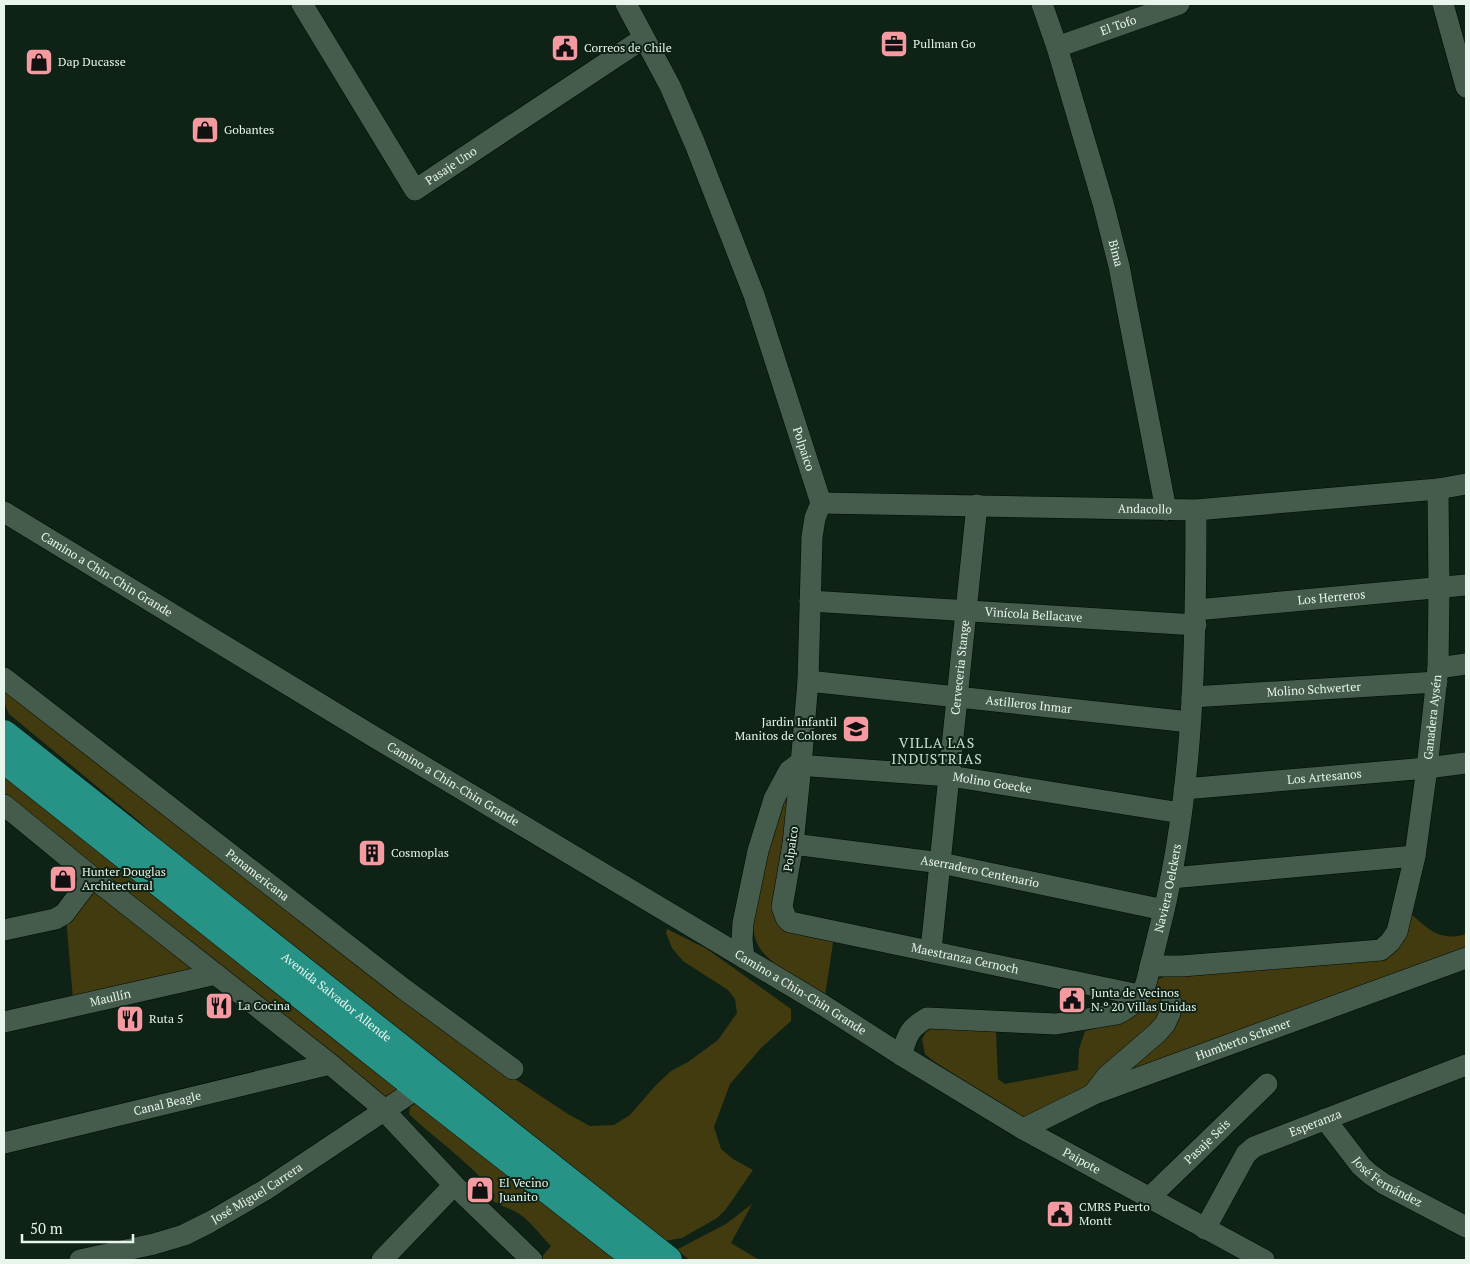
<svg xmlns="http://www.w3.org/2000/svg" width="1470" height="1264" viewBox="0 0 1470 1264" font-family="'PT Serif',serif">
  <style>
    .green { fill: #433b10 }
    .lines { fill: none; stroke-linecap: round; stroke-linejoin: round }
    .minor-casing { stroke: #000b03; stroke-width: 22 }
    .highway-casing { stroke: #000b03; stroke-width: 29 }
    .minor { stroke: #455b4c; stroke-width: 21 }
    .highway { stroke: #279387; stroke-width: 28 }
    .labels { text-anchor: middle; stroke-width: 4; stroke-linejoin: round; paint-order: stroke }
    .street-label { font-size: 12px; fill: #e8f5ec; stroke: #0e2216 }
    .poi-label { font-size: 12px; fill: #e8f5ec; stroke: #0e2216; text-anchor: start }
    .neighbourhood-label { font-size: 14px; letter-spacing: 1px; fill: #c8e1d0; stroke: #0e2216 }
  </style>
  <rect width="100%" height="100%" fill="#0e2216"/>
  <g class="green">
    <path d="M5,692L415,1006L515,1079L568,1114L590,1126L614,1125L630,1115L656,1085L671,1071L688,1062L718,1040L737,1013L735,999L728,990L683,961L672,948L666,933L667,929L707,949L791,1009V1021L762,1047L730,1084L714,1127L721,1149L733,1159L753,1170L726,1209L717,1218L682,1238L664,1241L169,850L140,822L9,714C5,708 4,699 5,692Z"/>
    <path d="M4,774L397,1088V1091L385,1097L4,797Z"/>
    <path d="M789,781L780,906L834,936L825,996C807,984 768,965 758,945C744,917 762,873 770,844C776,823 783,802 789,781Z"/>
    <path d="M87,887L193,967L191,971L73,999L66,917Z"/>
    <path d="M1411,914C1429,930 1441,942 1466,934V953L1025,1121L932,1060L925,1054L922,1039L926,1032L932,1028L996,1031L998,1079L1005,1084L1078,1070L1079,1049L1085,1031C1122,1021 1145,1022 1158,979L1168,976L1316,966L1388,957L1405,940Z"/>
    <path d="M416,1103L618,1260H541L540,1259L551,1246C539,1234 529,1218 514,1211C507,1207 500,1206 493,1201L495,1195C472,1163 437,1141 409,1114L410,1107Z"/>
    <path d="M752,1204L731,1243L759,1260H690L678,1251V1249L726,1224Z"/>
  </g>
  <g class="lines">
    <g class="minor-casing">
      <g id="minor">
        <path id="s1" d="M302,4L415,190L644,38"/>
        <path id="s2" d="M626,4L670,86L695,144L754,295L821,503L815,518L812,537L808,681L801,765L793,844L782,907L786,918L790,922L1139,995"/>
        <path id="s3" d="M1042,4L1057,47L1103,203L1119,266L1166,510"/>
        <path d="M1443,4L1466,87"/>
        <path id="s4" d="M1057,47L1179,4"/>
        <path id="s5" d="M821,503L1196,510L1438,489L1466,484"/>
        <path id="s6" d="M4,512L371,735L823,1005L901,1055L1023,1129L1264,1260"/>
        <path id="s7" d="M810,601L1196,625"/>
        <path id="s8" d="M1196,610L1466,585"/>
        <path d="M1438,668L1466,664"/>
        <path id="s9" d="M4,678L404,989L513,1069"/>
        <path id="s10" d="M808,681L1190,722"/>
        <path id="s11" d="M1192,697L1437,682"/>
        <path id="s12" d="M1184,789L1427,768L1466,763"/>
        <path d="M4,805L92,877L330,1064L379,1105L454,1185L532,1260"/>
        <path id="s13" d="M793,844L941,863L1164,910"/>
        <path d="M1171,878L1415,856"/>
        <path d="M4,930L55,919L64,914L92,877"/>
        <path id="s14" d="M931,950L977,505"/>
        <path id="s15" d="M744,958L742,939L743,923L758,851L774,799L789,771L797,765L950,776L1181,813"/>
        <path id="s16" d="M1150,966H1182L1381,950L1390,942L1397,932L1415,856L1427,768L1438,668L1439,588L1438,489"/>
        <path id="s17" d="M4,1022L216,974"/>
        <path id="s18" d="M901,1055C908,1035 908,1029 927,1018L1056,1024L1117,1014C1128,1009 1138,1000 1144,989C1147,981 1149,972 1151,963C1155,949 1158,934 1162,919C1194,787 1196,646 1196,510"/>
        <path d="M1094,1093L1107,1076L1157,1033L1165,1024L1170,1013L1171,1003"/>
        <path id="s19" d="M1325,1119L1361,1166L1370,1174L1384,1184L1466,1227"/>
        <path id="s20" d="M1023,1129L1094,1094L1466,958"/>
        <path id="s21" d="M4,1143L330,1064"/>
        <path id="s22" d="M1149,1198L1267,1084"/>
        <path id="s23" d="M1205,1229L1246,1154L1254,1147L1466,1065"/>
        <path id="s24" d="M80,1260L154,1244L184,1235L210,1222L265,1190L418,1088"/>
        <path d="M382,1260L454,1185"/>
      </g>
    </g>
    <g class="highway-casing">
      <g id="highway">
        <path id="s25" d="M4,734L668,1260"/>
        <path d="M4,759L418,1088L638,1260"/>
      </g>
    </g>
    <use href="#minor" class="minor"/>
    <use href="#highway" class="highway"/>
  </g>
  <defs>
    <g id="office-square" transform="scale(1.4375)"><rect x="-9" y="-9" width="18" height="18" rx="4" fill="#f49aa0" stroke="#0e2216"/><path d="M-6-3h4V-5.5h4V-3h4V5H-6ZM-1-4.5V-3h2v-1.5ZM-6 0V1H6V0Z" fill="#111"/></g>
    <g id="civic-square" transform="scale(1.4375)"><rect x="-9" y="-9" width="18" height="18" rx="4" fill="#f49aa0" stroke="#0e2216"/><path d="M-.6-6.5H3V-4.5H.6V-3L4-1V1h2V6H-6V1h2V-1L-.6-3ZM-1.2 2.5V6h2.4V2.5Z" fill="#111"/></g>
    <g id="shop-square" transform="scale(1.4375)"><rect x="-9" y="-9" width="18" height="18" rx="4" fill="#f49aa0" stroke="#0e2216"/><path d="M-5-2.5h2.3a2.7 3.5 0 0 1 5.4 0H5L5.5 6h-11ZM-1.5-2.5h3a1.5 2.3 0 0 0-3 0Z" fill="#111"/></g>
    <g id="school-square" transform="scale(1.4375)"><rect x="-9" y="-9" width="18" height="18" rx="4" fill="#f49aa0" stroke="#0e2216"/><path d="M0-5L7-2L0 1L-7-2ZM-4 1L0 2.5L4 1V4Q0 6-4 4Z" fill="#111"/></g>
    <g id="building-square" transform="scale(1.4375)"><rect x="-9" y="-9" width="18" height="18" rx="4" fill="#f49aa0" stroke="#0e2216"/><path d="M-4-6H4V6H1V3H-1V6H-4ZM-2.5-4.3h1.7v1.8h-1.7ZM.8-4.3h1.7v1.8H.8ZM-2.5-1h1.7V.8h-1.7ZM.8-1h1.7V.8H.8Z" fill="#111"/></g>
    <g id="restaurant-square" transform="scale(1.4375)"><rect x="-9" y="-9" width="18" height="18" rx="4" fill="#f49aa0" stroke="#0e2216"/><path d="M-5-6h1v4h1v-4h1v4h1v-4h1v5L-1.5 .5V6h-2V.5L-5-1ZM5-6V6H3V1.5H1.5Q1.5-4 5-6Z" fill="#111"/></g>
  </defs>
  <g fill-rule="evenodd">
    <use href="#office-square" x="894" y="44"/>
    <use href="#civic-square" x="565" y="48"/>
    <use href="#shop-square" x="39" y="62"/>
    <use href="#shop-square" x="205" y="130"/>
    <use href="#school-square" x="856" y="729"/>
    <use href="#building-square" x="372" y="853"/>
    <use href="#shop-square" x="63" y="879"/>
    <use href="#civic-square" x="1072" y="1000"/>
    <use href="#restaurant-square" x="219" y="1006"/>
    <use href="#restaurant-square" x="130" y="1019"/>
    <use href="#shop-square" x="480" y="1190"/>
    <use href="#civic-square" x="1060" y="1214"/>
  </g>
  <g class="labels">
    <g class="street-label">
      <text dy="4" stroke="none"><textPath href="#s4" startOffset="65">El Tofo</textPath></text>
      <text dy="4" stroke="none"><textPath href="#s1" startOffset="261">Pasaje Uno</textPath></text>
      <text dy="4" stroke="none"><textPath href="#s3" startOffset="260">Bima</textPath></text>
      <text dy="4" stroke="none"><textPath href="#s2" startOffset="480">Polpaico</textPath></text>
      <text dy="4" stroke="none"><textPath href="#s5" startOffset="324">Andacollo</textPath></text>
      <text dy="4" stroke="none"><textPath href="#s6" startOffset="120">Camino a Chin-Chin Grande</textPath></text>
      <text dy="4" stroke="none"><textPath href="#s8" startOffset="136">Los Herreros</textPath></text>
      <text dy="4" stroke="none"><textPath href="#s7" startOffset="224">Vinícola Bellacave</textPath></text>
      <text dy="4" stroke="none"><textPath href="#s14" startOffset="284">Cerveceria Stange</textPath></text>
      <text dy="4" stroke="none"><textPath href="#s11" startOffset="122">Molino Schwerter</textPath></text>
      <text dy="4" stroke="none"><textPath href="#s10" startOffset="222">Astilleros Inmar</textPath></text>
      <text dy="4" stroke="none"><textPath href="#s16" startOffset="474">Ganadera Aysén</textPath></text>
      <text dy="4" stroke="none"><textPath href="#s12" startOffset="141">Los Artesanos</textPath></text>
      <text dy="4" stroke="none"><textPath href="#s15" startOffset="401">Molino Goecke</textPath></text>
      <text dy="4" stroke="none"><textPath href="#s6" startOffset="525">Camino a Chin-Chin Grande</textPath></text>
      <text transform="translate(791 849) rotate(-82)" y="4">Polpaico</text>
      <text dy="4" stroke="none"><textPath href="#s13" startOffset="189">Aserradero Centenario</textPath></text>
      <text dy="4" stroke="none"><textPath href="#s9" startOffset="321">Panamericana</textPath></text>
      <text dy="4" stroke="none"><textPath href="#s18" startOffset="379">Naviera Oelckers</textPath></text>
      <text dy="4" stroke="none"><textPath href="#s2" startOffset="1140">Maestranza Cernoch</textPath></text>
      <text dy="4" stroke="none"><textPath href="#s6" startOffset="930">Camino a Chin-Chin Grande</textPath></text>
      <text dy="4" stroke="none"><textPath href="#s25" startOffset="424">Avenida Salvador Allende</textPath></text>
      <text dy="4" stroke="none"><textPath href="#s17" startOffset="109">Maullín</textPath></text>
      <text dy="4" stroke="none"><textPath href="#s20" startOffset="238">Humberto Schener</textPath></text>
      <text dy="4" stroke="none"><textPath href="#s21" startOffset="168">Canal Beagle</textPath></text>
      <text dy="4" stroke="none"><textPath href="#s23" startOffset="162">Esperanza</textPath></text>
      <text dy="4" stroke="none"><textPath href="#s22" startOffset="81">Pasaje Seis</textPath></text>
      <text dy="4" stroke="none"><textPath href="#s6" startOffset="1258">Paipote</textPath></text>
      <text dy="4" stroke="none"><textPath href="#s19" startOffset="90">José Fernández</textPath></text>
      <text dy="4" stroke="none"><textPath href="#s24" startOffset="191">José Miguel Carrera</textPath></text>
    </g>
    <g class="poi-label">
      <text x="913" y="48">Pullman Go</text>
      <text x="584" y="52">Correos de Chile</text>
      <text x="58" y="66">Dap Ducasse</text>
      <text x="224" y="134">Gobantes</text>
      <text x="837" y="726" text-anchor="end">Jardin Infantil<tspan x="837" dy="14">Manitos de Colores</tspan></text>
      <text x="391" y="857">Cosmoplas</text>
      <text x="82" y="876">Hunter Douglas<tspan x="82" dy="14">Architectural</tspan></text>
      <text x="1091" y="997">Junta de Vecinos<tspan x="1091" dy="14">N.º 20 Villas Unidas</tspan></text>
      <text x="238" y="1010">La Cocina</text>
      <text x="149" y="1023">Ruta 5</text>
      <text x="499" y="1187">El Vecino<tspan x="499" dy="14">Juanito</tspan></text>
      <text x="1079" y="1211">CMRS Puerto<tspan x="1079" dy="14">Montt</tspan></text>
    </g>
    <g class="neighbourhood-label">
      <text x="937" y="748">VILLA LAS<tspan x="937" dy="16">INDUSTRIAS</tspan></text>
    </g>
  </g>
  <rect width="1470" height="1264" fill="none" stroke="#e8f5ec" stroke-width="10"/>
  <path d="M22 1234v8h111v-8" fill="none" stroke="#e8f5ec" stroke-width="2.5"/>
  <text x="30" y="1234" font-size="15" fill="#e8f5ec" stroke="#0e2216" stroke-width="4" paint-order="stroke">50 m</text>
</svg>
